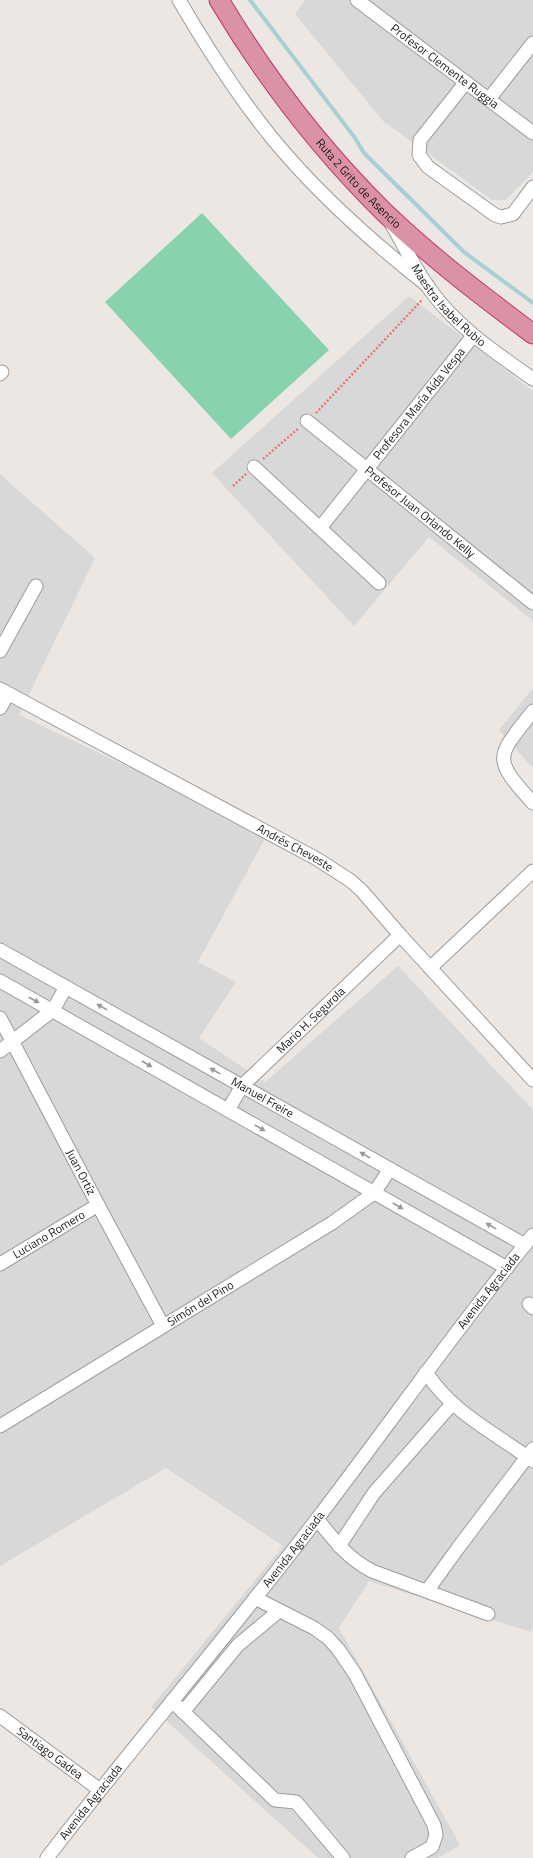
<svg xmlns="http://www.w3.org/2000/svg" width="533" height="1858" viewBox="0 0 533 1858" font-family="'Titillium Web',sans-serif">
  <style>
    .residential { fill: #d9d8d8 }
    .pitch { fill: #88d2ae }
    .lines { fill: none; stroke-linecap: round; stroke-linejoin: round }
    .stream { stroke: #a7cfd5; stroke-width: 4 }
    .minor-casing { stroke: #9c9c9c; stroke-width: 15 }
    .highway-casing { stroke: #c13776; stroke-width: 21 }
    .path { stroke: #e97677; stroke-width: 2.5; stroke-dasharray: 2 2; stroke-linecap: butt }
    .minor { stroke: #fff; stroke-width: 13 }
    .highway { stroke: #db92a7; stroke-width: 19 }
    .oneway { fill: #989898 }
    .labels { text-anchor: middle; stroke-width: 4; stroke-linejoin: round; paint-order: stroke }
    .street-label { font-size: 12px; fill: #1b1b1b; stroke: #fff }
  </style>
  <rect width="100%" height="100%" fill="#ece7e2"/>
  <g class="residential">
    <path d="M305,0H533V172L506,200H492L383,121L295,14Z"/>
    <path d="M409,296L533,391V621L429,537L354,626L212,473Z"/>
    <path d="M0,474L95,558L19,715L268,833L198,962L236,982L199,1038L265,1082L398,966L533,1110V1625L531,1632L369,1581L339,1628L460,1845L438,1858H318L151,1707L283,1546L166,1468L0,1566Z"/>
    <path d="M533,688V768L499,730Z"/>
  </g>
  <path class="pitch" d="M202,213L329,350L231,439L105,302Z"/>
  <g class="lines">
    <path class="stream" d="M250,0L355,138L364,153L464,252L533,303"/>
    <g class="minor-casing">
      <g id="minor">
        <path d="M179,0C207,48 237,95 272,138C317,193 372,242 428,286"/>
        <path id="s1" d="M357,0L533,133"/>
        <path d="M466,82L420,140L419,155L428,167L495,215L501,217L513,214L533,187"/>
        <path d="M489,99L533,43"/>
        <path id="s2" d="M392,225C405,247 416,271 431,291C458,328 496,353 533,379"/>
        <path d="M0,374L2,372"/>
        <path id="s3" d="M307,421L533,603"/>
        <path d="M254,467L379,583"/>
        <path id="s4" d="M320,528L473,336"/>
        <path d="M0,651L36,586"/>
        <path id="s5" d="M0,689L317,859L351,881L362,891L400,935L533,1080"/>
        <path d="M0,708L8,694"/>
        <path d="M533,711C497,757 491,757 533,803"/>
        <path id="s6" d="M0,950L525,1245"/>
        <path d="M430,968L533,871"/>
        <path d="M0,981L507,1268"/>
        <path id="s7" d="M0,1018L98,1205L163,1326"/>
        <path d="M0,1051L53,1010L66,987"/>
        <path id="s8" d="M228,1110L242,1086L400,935"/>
        <path id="s9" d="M0,1264L98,1205"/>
        <path d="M529,1304L533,1308"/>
        <path d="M426,1372C451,1412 495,1433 533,1461"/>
        <path id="s10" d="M0,1426L332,1223L374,1193L390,1169"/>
        <path d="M317,1519C335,1541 347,1558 372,1571L488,1614"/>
        <path d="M339,1546L374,1493L452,1404"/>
        <path d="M427,1591L458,1548L533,1449"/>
        <path d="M255,1598L314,1628L328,1638L338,1649L355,1674L434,1825L436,1835L432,1847L412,1858"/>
        <path d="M172,1701L275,1800L296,1802L343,1858"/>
        <path d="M183,1712L238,1645L279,1611"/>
        <path id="s11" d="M0,1716L100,1790"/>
        <path id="s12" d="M47,1858C135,1743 230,1634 317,1519C389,1425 457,1327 533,1235"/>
      </g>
    </g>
    <g class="highway-casing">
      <g id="highway">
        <path id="s13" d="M219,0C265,77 321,150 385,213C431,257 482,296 533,334"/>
      </g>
    </g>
    <g class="path">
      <path d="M316,413L422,300"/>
      <path d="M263,459L299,428"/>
      <path d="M233,486L246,474"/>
    </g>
    <use href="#minor" class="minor"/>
    <use href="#highway" class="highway"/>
  </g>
  <defs><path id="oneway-solid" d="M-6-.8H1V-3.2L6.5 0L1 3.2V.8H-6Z"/></defs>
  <g class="oneway">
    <use href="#oneway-solid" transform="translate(34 1000) rotate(28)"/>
    <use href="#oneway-solid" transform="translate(102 1007) rotate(-151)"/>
    <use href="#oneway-solid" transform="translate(147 1064) rotate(30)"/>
    <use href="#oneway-solid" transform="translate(215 1071) rotate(-151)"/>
    <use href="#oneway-solid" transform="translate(260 1128) rotate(30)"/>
    <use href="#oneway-solid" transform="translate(365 1155) rotate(-151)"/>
    <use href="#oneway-solid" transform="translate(398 1206) rotate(30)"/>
    <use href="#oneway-solid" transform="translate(491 1226) rotate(-151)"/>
  </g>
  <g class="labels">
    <g class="street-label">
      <text dy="4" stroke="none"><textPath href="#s1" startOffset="110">Profesor Clemente Ruggia</textPath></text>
      <text dy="4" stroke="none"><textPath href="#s13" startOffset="231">Ruta 2 Grito de Asencio</textPath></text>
      <text dy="4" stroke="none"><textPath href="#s2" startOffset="99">Maestra Isabel Rubio</textPath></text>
      <text dy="4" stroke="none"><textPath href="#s4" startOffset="159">Profesora María Aída Vespa</textPath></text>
      <text dy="4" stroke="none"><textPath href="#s3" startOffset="145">Profesor Juan Orlando Kelly</textPath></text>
      <text dy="4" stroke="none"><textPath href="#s5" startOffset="335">Andrés Cheveste</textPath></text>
      <text dy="4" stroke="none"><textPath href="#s8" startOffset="123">Mario H. Segurola</textPath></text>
      <text dy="4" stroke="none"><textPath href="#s6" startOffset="301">Manuel Freire</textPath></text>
      <text dy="4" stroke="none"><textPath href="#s7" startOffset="174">Juan Ortíz</textPath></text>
      <text dy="4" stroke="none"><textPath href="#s9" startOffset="57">Luciano Romero</textPath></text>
      <text dy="4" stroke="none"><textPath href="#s12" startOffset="719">Avenida Agraciada</textPath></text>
      <text dy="4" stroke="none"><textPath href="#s10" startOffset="235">Simón del Pino</textPath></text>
      <text dy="4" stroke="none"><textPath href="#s12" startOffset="395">Avenida Agraciada</textPath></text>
      <text dy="4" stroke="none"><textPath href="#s11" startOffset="62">Santiago Gadea</textPath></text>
      <text dy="4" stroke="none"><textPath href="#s12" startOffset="71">Avenida Agraciada</textPath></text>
    </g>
  </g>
</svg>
